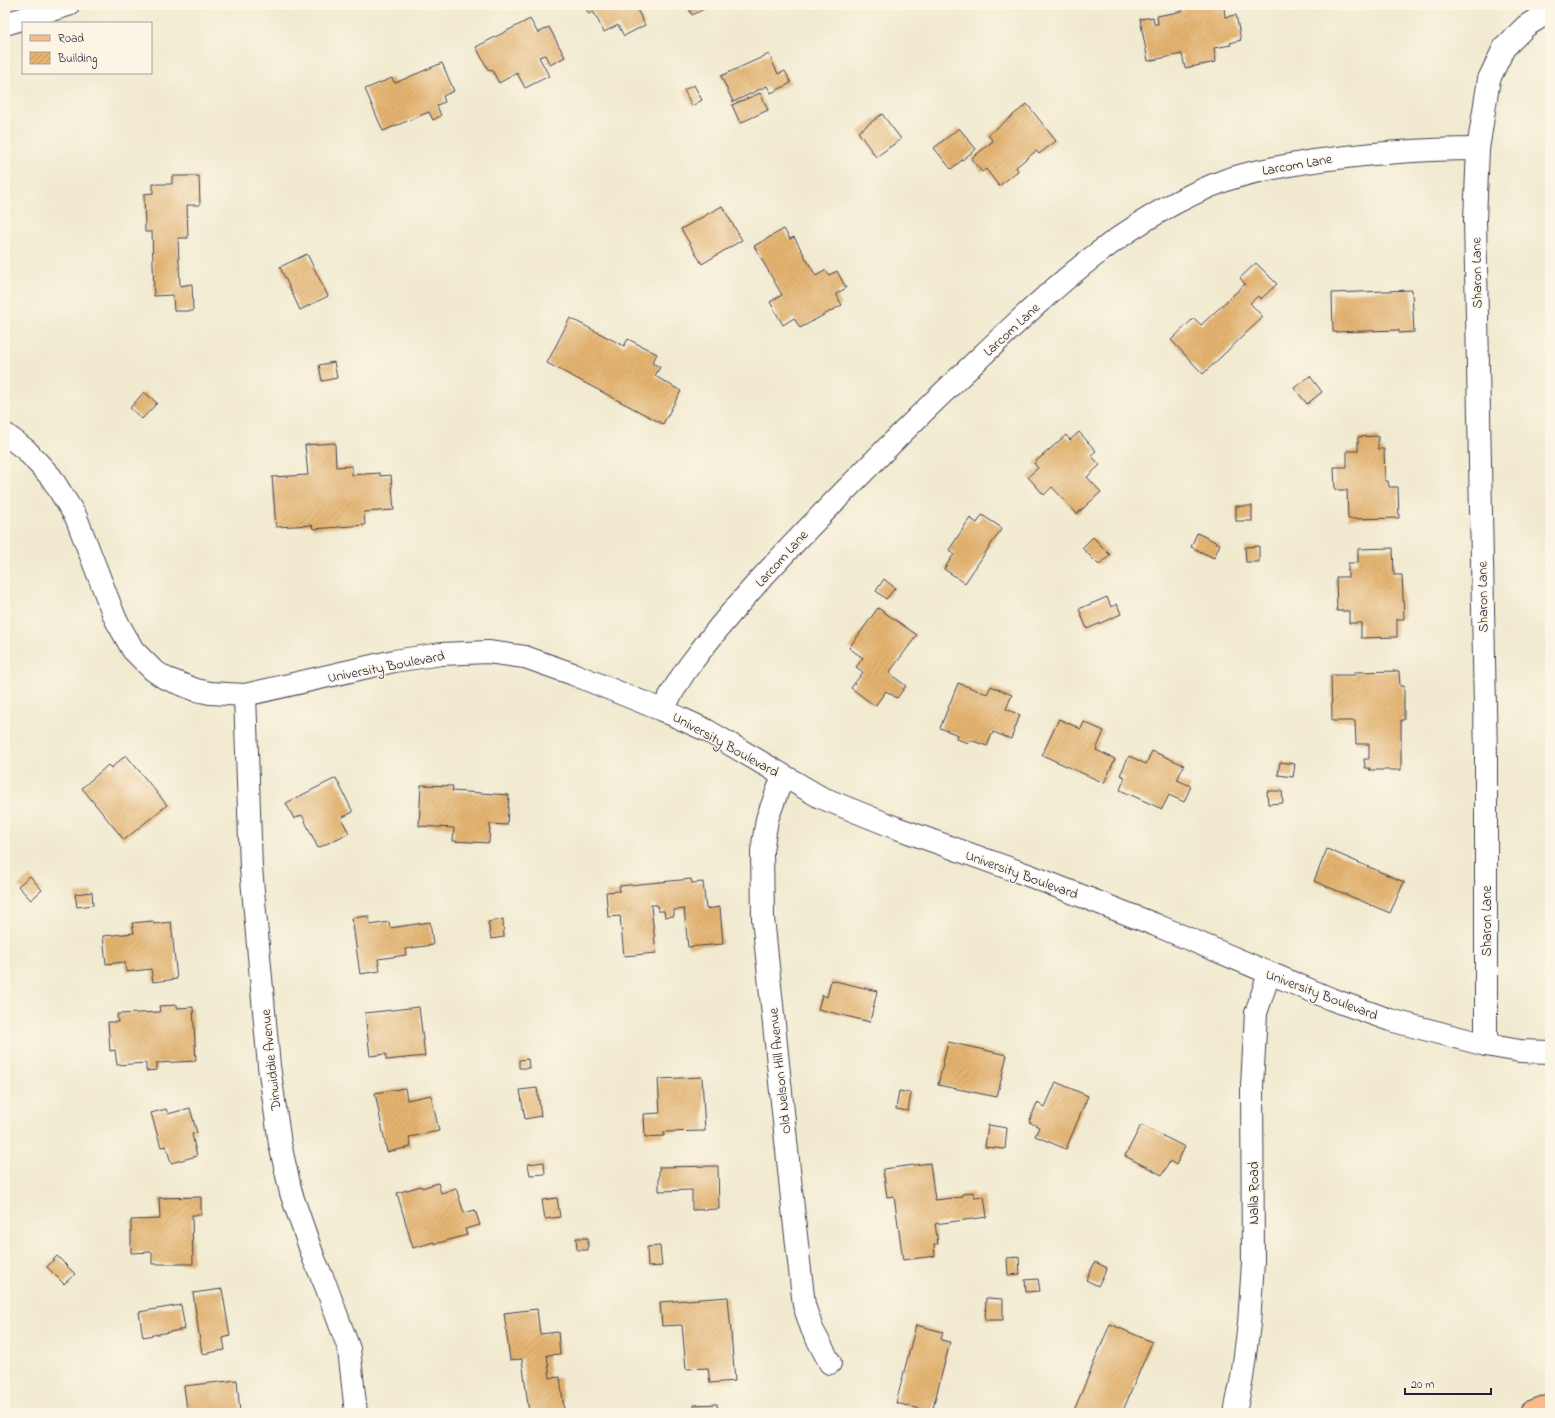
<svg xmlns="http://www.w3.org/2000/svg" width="1555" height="1418" viewBox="0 0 1555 1418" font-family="'Indie Flower',sans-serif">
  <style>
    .building { fill: url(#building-hatch) }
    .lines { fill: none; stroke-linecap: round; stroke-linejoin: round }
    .minor-casing { stroke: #414051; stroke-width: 24 }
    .major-casing { stroke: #414051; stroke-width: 24 }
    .minor { stroke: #fff; stroke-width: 22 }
    .major { stroke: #f9bc89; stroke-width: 22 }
    .labels { text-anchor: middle; stroke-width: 3; stroke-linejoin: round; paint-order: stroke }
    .street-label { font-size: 14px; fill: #22223b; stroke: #fcf5e5 }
  </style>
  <defs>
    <pattern id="building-hatch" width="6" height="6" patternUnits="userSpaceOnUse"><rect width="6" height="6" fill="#e4b370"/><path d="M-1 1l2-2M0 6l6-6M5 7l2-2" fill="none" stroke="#c39a62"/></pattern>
  </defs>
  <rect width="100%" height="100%" fill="#fcf5e5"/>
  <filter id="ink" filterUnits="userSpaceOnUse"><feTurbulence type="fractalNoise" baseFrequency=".025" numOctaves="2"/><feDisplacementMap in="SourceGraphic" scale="8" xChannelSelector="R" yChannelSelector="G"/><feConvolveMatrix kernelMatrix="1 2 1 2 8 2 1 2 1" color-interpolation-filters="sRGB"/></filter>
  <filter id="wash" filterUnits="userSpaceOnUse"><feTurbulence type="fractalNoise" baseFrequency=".012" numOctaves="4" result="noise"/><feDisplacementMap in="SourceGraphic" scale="16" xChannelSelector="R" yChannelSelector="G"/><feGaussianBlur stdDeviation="0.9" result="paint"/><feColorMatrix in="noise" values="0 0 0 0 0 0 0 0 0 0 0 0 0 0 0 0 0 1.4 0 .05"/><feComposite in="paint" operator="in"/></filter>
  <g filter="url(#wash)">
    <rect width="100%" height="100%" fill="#f1ead0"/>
    <g id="blocks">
      <g class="building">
        <path d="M584,5H635L645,25L624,36L618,25L604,32L593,11L589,14Z"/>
        <path d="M687,5H712L692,15Z"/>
        <path d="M1182,5H1229L1224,7L1225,17L1236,15L1241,40L1230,43L1231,45L1214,48L1216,62L1185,68L1182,54L1148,61L1140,19L1153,17L1154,24H1158L1157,16L1183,11Z"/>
        <path d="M530,19L538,33L549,27L565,57L550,65L545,55L539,57L549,76L525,88L517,73L499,83L492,70L489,71L476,47Z"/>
        <path d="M769,54L778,74L785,71L791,83L771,93L767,86L733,102L721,76Z"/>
        <path d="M442,63L454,91L443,96L445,102L437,105L441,116L433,120L429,112L383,131L365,89L392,78L395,83Z"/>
        <path d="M694,85L702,100L692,106L684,90Z"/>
        <path d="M760,93L768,110L740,123L732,105Z"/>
        <path d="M1027,104L1056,141L1039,154L1036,151L1016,167L1018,171L999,186L986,169L982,172L971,159L993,141L988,135Z"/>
        <path d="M882,114L901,139L876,157L858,132Z"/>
        <path d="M959,128L976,149L951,169L934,148Z"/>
        <path d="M172,176H199L200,205H187L188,238H178L180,286L192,284L193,311H174L173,295L154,296L152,232H145L144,194L153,193V184H172Z"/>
        <path d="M722,206L742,240L702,264L681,229Z"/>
        <path d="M784,229L790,239L794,237L816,276L826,270L829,275L837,271L846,288L836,294L842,305L800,328L794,318L783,325L770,302L782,295L754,246Z"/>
        <path d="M307,254L328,296L300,310L280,267Z"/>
        <path d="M1256,263L1277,284L1261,299L1258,296L1250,303L1263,317L1203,374L1171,340L1194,318L1201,325L1245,284L1240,278Z"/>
        <path d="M1412,290L1414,332L1399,333V330L1333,332L1332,293Z"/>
        <path d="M570,318L624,346L628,339L657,354L652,363L660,367L655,376L681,391L663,424L547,363Z"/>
        <path d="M334,362L337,378L322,381L319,365Z"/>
        <path d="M1310,376L1322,392L1307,404L1294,388Z"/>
        <path d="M144,392L157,403L142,419L130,408Z"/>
        <path d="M1079,432L1096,451L1091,455L1100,465L1087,477L1101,492L1077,514L1052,487L1044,495L1028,477L1038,468L1034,463L1066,435L1070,440Z"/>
        <path d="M1378,436V449H1384L1385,481H1388L1389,487H1398L1399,518L1348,519L1347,490H1335L1334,467H1347V451H1358V437Z"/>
        <path d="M335,443L336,467L352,466V475L380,473V476L391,475L394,510L364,512L365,525L313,529L312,525L276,527L272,477L308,475L305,445Z"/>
        <rect x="1236" y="506" width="16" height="15"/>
        <path d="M982,515L1002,528L965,583L944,569L954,554L949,550L970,518L977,523Z"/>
        <path d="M1197,533L1220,544L1214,558L1191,547Z"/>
        <path d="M1093,537L1110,555L1099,565L1082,548Z"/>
        <path d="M1259,546V562H1246L1245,547Z"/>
        <path d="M1393,548L1394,575H1402L1404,619H1397V637L1361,638V623H1349V611H1337L1336,577H1348V563H1358V549Z"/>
        <path d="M884,579L895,588L886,599L876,591Z"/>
        <path d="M1107,597L1111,607L1117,604L1121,614L1087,629L1079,609Z"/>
        <path d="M878,608L917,635L889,673L906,686L897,698L886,691L875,706L851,688L863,672L856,667L863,658L849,648Z"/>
        <path d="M1399,671L1400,686H1404V720H1401V770H1369L1370,768H1365L1364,759H1369V744H1356L1355,721H1332L1331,675H1355V672Z"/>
        <path d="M958,683L987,694L991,686L1012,695L1006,709L1020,715L1011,739L993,732L987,746L970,740L969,743L956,739L958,735L940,728Z"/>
        <path d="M1059,719L1081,729L1084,722L1104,731L1096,750L1115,759L1104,783L1042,755Z"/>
        <path d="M1152,751L1184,765L1177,780L1191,786L1184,802L1169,795L1162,809L1120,790L1125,777L1120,775L1129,756L1146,764Z"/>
        <path d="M126,755L167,805L124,840L82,788L108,765L111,768Z"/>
        <path d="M1280,762L1295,764L1293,777L1278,775Z"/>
        <path d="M336,778L353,812L341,818L349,833L318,848L302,815L294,819L286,803Z"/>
        <path d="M421,785L453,786L452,791L509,795L507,825L490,824L489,843L453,841L454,828L419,826Z"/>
        <path d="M1267,791H1282L1283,803L1268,804Z"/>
        <path d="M1327,849L1404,882L1390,913L1314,881Z"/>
        <path d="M30,876L42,890L31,900L18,886Z"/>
        <path d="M691,879L692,883L703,882L706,909L720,907L723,944L688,947L684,909L674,910V916L665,917L664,911H658L657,905H651L656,953L624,956L620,916L608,917L606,892L620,891L619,886Z"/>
        <path d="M92,892L93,905L77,907L75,894Z"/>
        <path d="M369,916L370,925L389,922L390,928L430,922L433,945L405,949L406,955L378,959L380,971L360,974L352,918Z"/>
        <path d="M503,919L504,937L491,939L488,922Z"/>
        <path d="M153,921L154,924L171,922L177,979L153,982L151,969L126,972L125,962L106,964L103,936L134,933L132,923Z"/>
        <path d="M831,980L877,991L870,1022L818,1009L822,995L827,997Z"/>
        <path d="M177,1005V1008L193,1007L196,1061L157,1063V1070L146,1071V1063L117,1065L115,1050L110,1051L108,1022H118L117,1014L160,1012L159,1006Z"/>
        <path d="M419,1007L425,1056L386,1060V1054L370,1056L365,1013Z"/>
        <path d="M948,1042L1007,1055L997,1097L938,1085Z"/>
        <path d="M528,1059L529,1068H519V1060Z"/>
        <path d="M702,1077L705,1131L664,1132V1136L645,1137L644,1114L660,1113L658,1079Z"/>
        <path d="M1056,1082L1088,1096L1066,1149L1035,1136L1039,1127L1029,1122L1037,1103L1045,1107Z"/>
        <path d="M405,1088L407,1100L431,1095L439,1131L409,1137L411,1147L387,1152L375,1093Z"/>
        <path d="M537,1088L541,1116L525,1119L520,1090Z"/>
        <path d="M899,1091L911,1093L908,1111L896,1109Z"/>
        <path d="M190,1108L197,1133L192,1134L197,1156L171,1163L166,1146L161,1147L151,1113L166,1109L168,1114Z"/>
        <path d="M988,1125L1007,1128L1005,1149L985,1147Z"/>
        <path d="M1141,1125L1185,1147L1176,1165L1170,1161L1162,1175L1125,1156Z"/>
        <path d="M544,1162L545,1174L530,1175L528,1164Z"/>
        <path d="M930,1163L935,1200L962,1197V1194L973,1192L974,1197L984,1196L987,1217L935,1224L938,1244H934L935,1256L903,1260L894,1196L887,1197L883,1169Z"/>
        <path d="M718,1166L719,1209L692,1210V1190L659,1191V1167Z"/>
        <path d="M438,1183L441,1193L456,1188L464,1213L475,1210L480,1225L465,1229L467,1235L435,1244L434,1242L413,1248L397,1193L421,1186L422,1188Z"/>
        <path d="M201,1197V1215H192L193,1264H152V1252L131,1253V1220L160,1219L159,1198Z"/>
        <path d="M557,1198L560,1217L545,1219L542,1200Z"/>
        <path d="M576,1238H588V1250H577Z"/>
        <path d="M660,1246L662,1266L648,1267L647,1247Z"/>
        <path d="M57,1256L75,1274L64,1284L47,1267Z"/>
        <path d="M1019,1257L1020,1274L1008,1275L1007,1258Z"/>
        <path d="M1095,1262L1107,1268L1098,1286L1086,1280Z"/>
        <path d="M1038,1279L1040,1291L1026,1292L1025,1280Z"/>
        <path d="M222,1289L230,1336L223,1338L225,1350L202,1354L193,1293Z"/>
        <path d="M728,1297L735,1381L710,1383L708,1368L686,1369L682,1325L662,1326L660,1302Z"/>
        <path d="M986,1298L1003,1299V1320H985Z"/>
        <path d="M181,1305L185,1329L143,1337L139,1312Z"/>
        <path d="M537,1309L540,1334L558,1332L560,1354L547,1355L550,1378L560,1377L564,1409L529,1413L522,1359L510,1360L504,1313Z"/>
        <path d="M1110,1324L1152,1342L1122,1413H1073Z"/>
        <path d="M916,1325L943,1332L941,1340L950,1342L932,1412L896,1403Z"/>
        <path d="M237,1380L240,1413H184V1410H187L184,1386Z"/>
        <path d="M717,1404L718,1413H695L694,1405Z"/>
      </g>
    </g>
  </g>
  <g filter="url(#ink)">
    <use href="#blocks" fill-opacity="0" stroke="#414051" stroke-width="1"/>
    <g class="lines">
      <g class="minor-casing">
        <g id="minor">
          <path d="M5,24L68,5"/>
          <path d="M5,434L26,450L51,477L76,517L115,618L133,650L153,670L165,678L196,690L210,693L245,695L394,661L441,654L488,652L525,657L573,674L662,710L706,730L820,797L894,827L1028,875L1156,925L1331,999L1390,1020L1486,1045L1520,1051L1550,1052"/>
          <path d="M245,695L251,868L269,1066L280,1144L291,1193L314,1259L326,1286L349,1349L356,1413"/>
          <path d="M662,710C671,695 679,679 689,666C731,609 781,556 830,506C869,466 908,426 948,388C1032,309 1115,221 1226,180C1252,171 1279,167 1307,162C1363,154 1421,149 1478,149"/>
          <path d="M783,776L767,819L762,851L763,918L794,1218L804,1305L812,1329L830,1363"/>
          <path d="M1486,1045V756L1475,219L1478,149L1489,79L1504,48L1526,26L1550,11"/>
          <path d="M1235,1413L1242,1378L1249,1324L1253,1262L1252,1086L1256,1013L1269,974"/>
        </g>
      </g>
      <g class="major-casing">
        <path id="major" d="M1531,1413L1550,1406"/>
      </g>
      <use href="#minor" class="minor"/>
      <use href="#major" class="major"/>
    </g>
  </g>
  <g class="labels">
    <g class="street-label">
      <text transform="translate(1297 164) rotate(-10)" y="5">Larcom Lane</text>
      <text transform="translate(1476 273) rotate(-91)" y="5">Sharon Lane</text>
      <text transform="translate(1011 329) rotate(-43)" y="5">Larcom Lane</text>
      <text transform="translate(781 558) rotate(-48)" y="5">Larcom Lane</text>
      <text transform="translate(1482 597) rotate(-91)" y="5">Sharon Lane</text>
      <text transform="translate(386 666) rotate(-11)" y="5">University Boulevard</text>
      <text transform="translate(726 744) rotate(29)" y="5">University Boulevard</text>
      <text transform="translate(1022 874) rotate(20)" y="5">University Boulevard</text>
      <text transform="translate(1486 921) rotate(-90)" y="5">Sharon Lane</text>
      <text transform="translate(1322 994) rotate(21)" y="5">University Boulevard</text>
      <text transform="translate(270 1060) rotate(-96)" y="5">Dinwiddie Avenue</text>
      <text transform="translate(779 1071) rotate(-96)" y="5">Old Nelson Hill Avenue</text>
      <text transform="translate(1253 1193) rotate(-90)" y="5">Nalla Road</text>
    </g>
  </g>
  <rect width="1555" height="1418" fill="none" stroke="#fcf5e5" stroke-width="20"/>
  <rect x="22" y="22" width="130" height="52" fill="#fcf5e5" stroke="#a5a1a1"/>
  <rect x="30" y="35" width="20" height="6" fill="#f9bc89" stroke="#a5a1a1"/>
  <text x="58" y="42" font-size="12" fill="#22223b">Road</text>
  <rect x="30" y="52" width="20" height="12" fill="url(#building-hatch)" stroke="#a5a1a1"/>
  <text x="58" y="62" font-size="12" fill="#22223b">Building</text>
  <path d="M1405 1388v6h86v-6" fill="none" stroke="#22223b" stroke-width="2"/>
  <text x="1411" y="1388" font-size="12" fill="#22223b" stroke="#fcf5e5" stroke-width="3" paint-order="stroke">20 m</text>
</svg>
